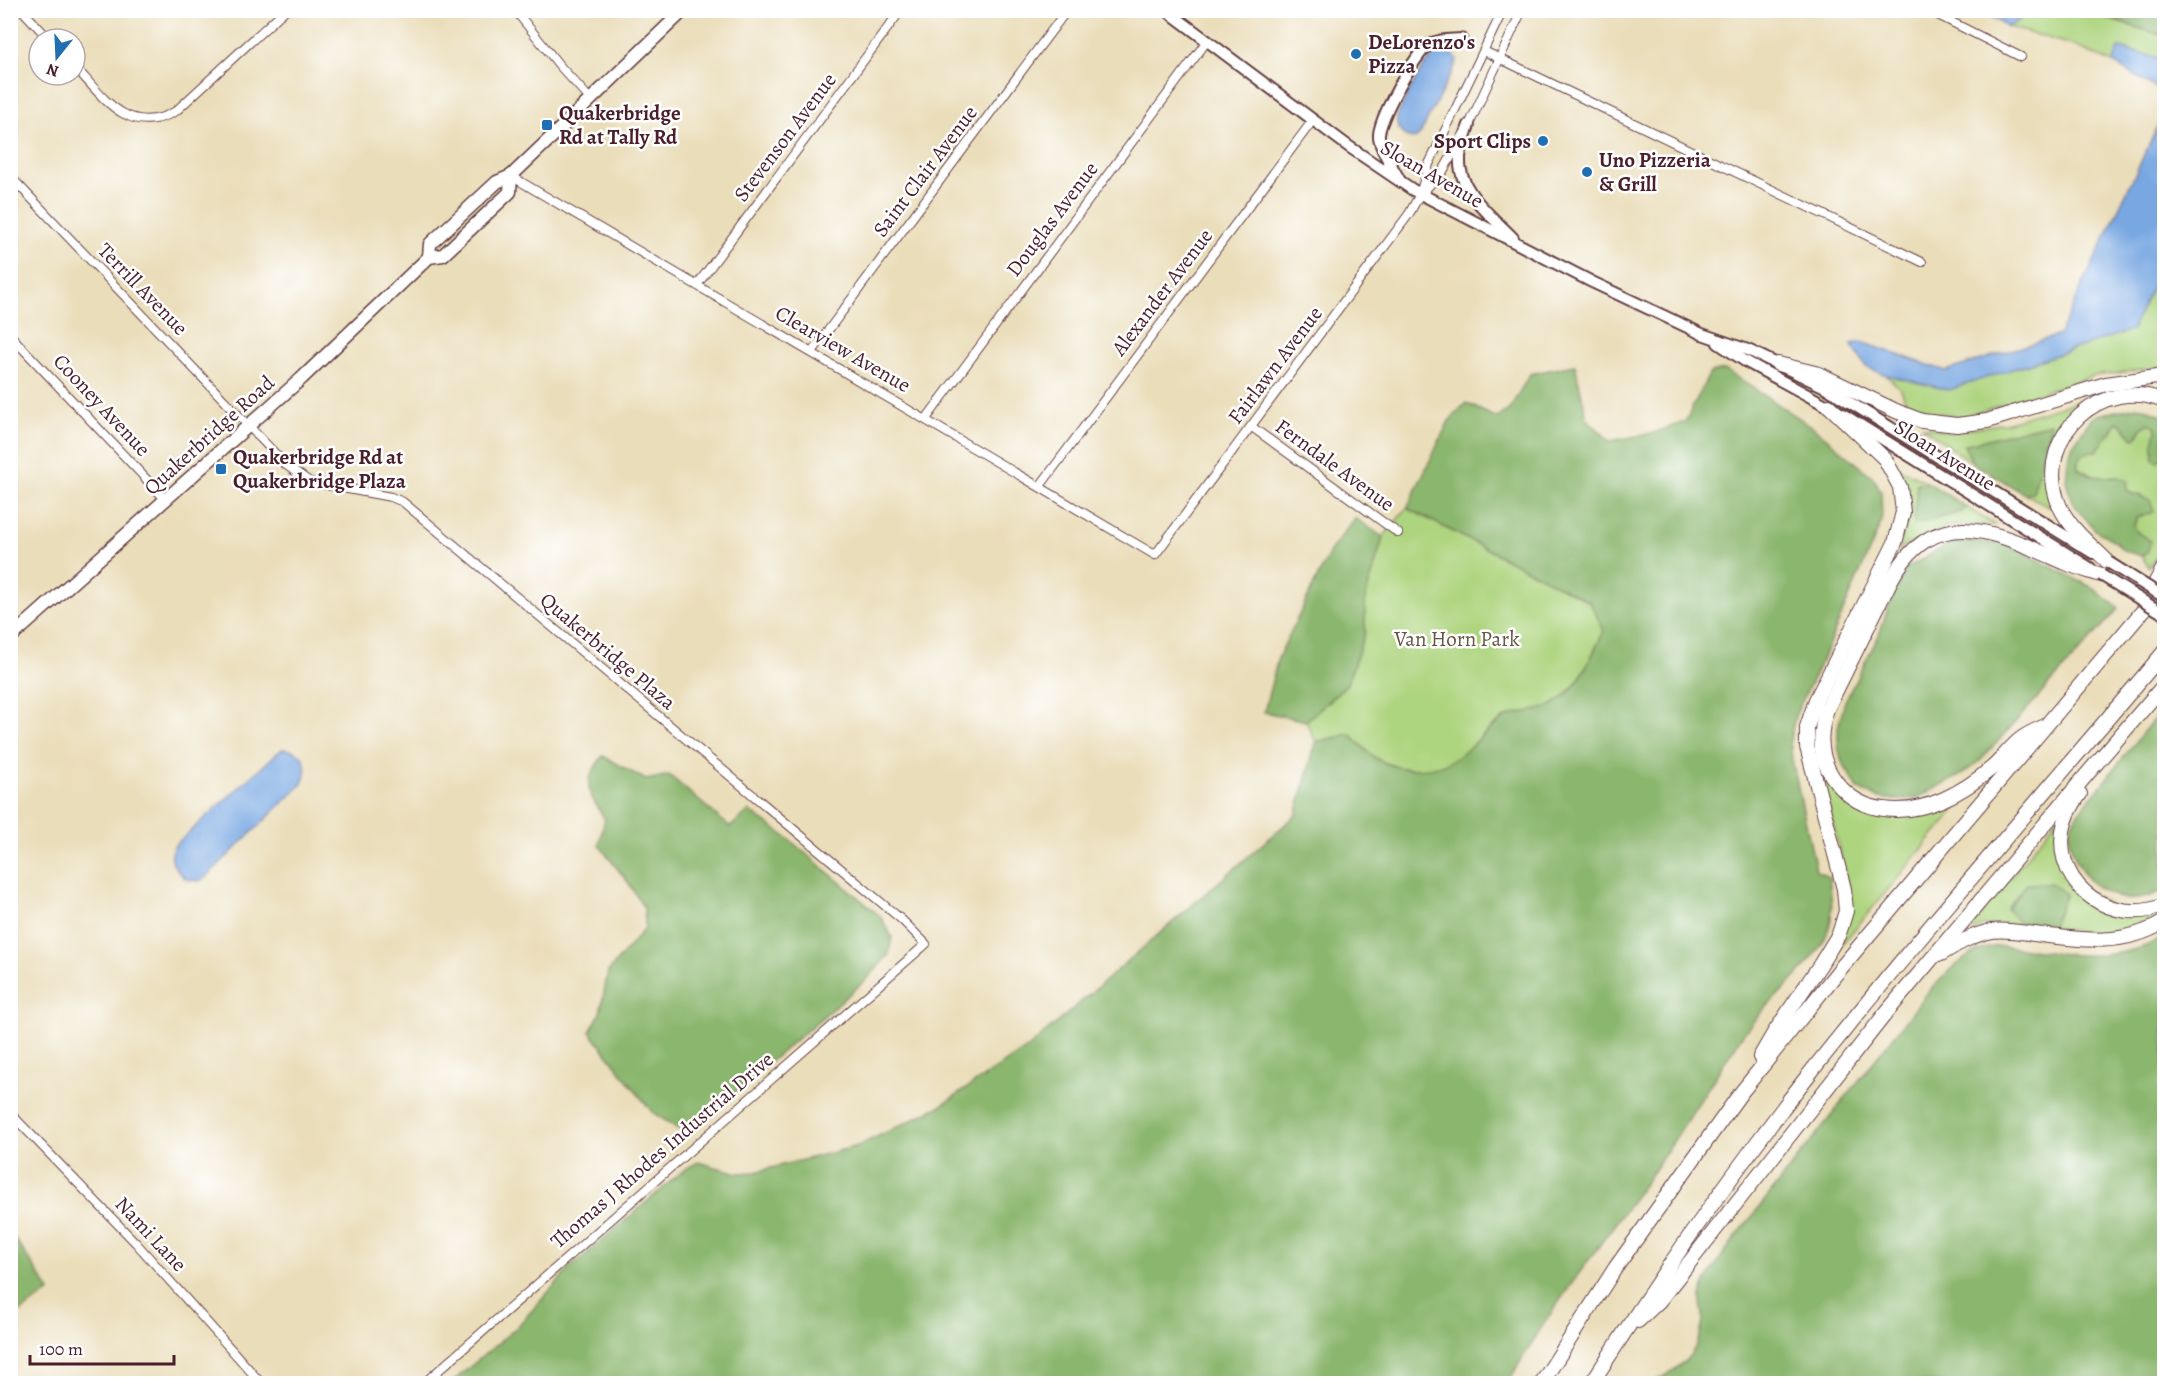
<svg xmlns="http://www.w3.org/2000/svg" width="2175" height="1394" viewBox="0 0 2175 1394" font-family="Alegreya,serif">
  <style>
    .green { fill: #add47e; stroke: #7c7a54; stroke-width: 1.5 }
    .forest { fill: #8ab66d; stroke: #6a6a4c; stroke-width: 1.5 }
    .water { fill: #78a7e2; stroke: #616386; stroke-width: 1.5 }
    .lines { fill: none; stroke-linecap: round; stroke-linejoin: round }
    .street-casing { stroke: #623c40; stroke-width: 10 }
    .secondary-casing { stroke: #623c40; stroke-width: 14 }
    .primary-casing { stroke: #623c40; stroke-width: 15 }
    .highway-casing { stroke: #623c40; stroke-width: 16 }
    .street { stroke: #fff; stroke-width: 8 }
    .secondary { stroke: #fff; stroke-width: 10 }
    .primary { stroke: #fff; stroke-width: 12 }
    .highway { stroke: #fff; stroke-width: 14 }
    .secondary-bridge-casing { stroke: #623c40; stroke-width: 14; stroke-linecap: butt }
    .secondary-bridge { stroke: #fff; stroke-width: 10 }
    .poi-dot { fill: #1f6fb2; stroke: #fff; stroke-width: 2 }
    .labels { text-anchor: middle; stroke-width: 5; stroke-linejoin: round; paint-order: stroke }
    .poi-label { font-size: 21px; font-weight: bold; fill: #4a1f2b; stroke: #fff; text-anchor: start }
    .street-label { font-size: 21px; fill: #4a1f2b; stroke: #fff }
    .park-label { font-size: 21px; fill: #685544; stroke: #fff }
  </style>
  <rect width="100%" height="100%" fill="#fff"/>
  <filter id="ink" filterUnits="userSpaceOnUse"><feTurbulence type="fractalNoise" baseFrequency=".0167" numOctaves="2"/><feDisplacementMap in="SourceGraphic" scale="12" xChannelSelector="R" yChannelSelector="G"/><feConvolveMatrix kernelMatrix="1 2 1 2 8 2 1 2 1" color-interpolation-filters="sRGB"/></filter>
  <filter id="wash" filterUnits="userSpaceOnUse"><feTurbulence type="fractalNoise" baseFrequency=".008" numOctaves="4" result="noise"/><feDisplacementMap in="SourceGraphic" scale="24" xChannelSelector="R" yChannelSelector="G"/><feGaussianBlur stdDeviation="1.35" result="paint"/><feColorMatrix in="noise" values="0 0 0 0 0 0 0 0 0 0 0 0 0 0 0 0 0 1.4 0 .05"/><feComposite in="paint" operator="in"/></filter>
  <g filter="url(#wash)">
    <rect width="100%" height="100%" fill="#eaddb9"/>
    <g class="green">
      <path d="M2023,11H2098L2104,18L2164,36V60L2120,48L2113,63L2075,46L2008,27L2023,17Z"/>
      <path d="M2164,260V367L2093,376L1963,417L1908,408L1901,389L1886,375L1949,390L2132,330Z"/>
      <path d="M2085,399L2056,437L2047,475L2051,507L2023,493L2033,492L2051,423L1964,445L1973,463L1921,426L1952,432L2005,423Z"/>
      <path d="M2117,422L2124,426L2137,438L2143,427L2150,423L2155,426L2157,430L2153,444L2164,458V546L2149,567L2141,556H2144L2138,533L2134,526L2143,496L2130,493L2116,476L2096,478L2078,468L2080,456L2111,434Z"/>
      <path d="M1897,467L1929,483L1917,484L1961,512L1966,507L1995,525L1949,526L1899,549L1911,508Z"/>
      <path d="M1407,508L1590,602L1604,631C1590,658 1576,698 1545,708C1533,713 1516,711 1505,718C1490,726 1477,742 1463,753C1440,772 1403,774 1377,759C1367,753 1359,742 1350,734L1316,742L1306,721L1347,684L1365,632V599L1383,537Z"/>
      <path d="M1822,778L1860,809L1892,816L1929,813L1966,797L1837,950L1850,913L1849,891Z"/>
      <path d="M2062,812L2056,846L2066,878L2127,916H2153L2154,920L2107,934L2051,928L2066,894L2050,883L2027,884L2007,909L2021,924L1982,926L1967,932Z"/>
    </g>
    <g class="forest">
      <path d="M2098,11H2164V36L2104,17Z"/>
      <path d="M1575,365L1587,419L1610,441L1653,433L1685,422L1710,373L1725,370L1813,427L1874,478L1881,492L1882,521L1823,658L1795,716L1790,740L1792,760L1816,870L1829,878C1832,900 1835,920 1824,940C1804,976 1768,1000 1744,1033C1716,1074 1690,1117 1662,1158C1611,1233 1552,1303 1508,1383H451L517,1327L572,1266L685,1169L698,1162L738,1173L755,1172L858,1146L940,1106L1030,1046L1296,815L1316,742L1350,734C1359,742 1367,753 1377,759C1403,774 1440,772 1463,753C1477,743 1490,727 1505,718C1516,711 1532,713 1545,708C1576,698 1590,658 1604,631L1590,602L1407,508L1449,421L1466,403L1496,418L1509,410L1530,374Z"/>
      <path d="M2136,407L2144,408L2164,416V458L2157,461L2153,459V444L2156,430L2155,426L2149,423L2143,427L2136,438L2133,439L2124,426L2117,422L2097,451C2086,451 2077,455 2078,468C2099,485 2112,470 2128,481L2127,490L2130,493L2150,500L2154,512L2136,518L2134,526L2138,533L2151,541L2147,553L2141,556L2123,550L2115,541L2095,530L2072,502L2066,481L2068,459L2073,445L2091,419L2097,415Z"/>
      <path d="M2051,423L2033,492L2023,493L1973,463L1964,445Z"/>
      <path d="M1917,483H1929L1966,507L1961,512L1914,525Z"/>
      <path d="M1355,518L1383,537L1365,599V632L1347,684L1306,721L1264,712L1278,658L1331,550Z"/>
      <path d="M1971,542L2005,543L2091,587L2119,608L1979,762L1959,776L1917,798L1897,800L1879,798L1858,789L1842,762L1838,747V727L1845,701L1879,635L1891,599L1907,568L1948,544Z"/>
      <path d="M2164,707V890C2140,902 2124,903 2100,889C2085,880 2066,848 2070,830C2073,815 2094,794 2104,782C2124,757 2143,731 2164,707Z"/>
      <path d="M603,756L646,780L669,775L730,827L749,811L785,836L880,916L892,937L889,954L868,978L694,1127L678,1129L652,1112L590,1032L600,1013L608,972L645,928L644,908L628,882L599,845L605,819C587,791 581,784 603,756Z"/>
      <path d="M2050,883L2066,894L2051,928L2038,924H2021L2007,909L2027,884Z"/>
      <path d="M2164,937V1383H1652C1682,1366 1697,1358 1703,1321C1704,1313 1700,1305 1701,1297C1704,1278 1727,1249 1739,1233L1930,990C1944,977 1959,960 1976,952C1996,942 2018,948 2039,951C2082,957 2127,960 2164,937Z"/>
      <path d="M11,1233L50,1291L11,1319H10Z"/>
    </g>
    <g class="water">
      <path d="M1982,11V10L2023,11V17L2008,27Z"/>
      <path d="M2119,48L2164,60V93L2113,63Z"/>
      <path d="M1444,51L1454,55L1457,59L1456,64L1419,136L1414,139C1402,136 1395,128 1397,116C1407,98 1423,55 1444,51Z"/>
      <path d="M2164,113V260L2132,330L1949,390L1886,375L1866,367L1851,344L1861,342L1946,371L2059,335Z"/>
      <path d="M282,749C305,750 310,764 302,784L206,877L199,881L186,879C174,868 167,859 175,845Z"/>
    </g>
  </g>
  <g filter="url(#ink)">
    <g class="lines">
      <g class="street-casing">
        <g id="street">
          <path d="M22,10L49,39"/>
          <path d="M515,10L559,65L591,100"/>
          <path d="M1928,10L2021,57"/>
          <path d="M1484,51L1922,262"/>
          <path d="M75,67C104,98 129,138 176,111L285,10"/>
          <path d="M10,176L286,465L310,482L391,497L403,502L902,920L926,944L423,1384"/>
          <path d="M511,176L1155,555L1409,214L1420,194L1429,164L1503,10"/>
          <path d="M1422,193L1443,171L1469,125L1522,10"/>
          <path d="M697,285L901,10"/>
          <path d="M10,335L166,500"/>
          <path d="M812,352L1067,10"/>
          <path d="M926,419L1207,41"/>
          <path d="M1252,427L1398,533"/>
          <path d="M1040,486L1313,120"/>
          <path d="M10,1113L136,1243L262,1384"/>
        </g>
      </g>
      <g class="secondary-casing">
        <g id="secondary">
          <path d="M1166,10L1348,146L1413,190L1592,282L1702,334L1748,350L1825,387L2093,553"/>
          <path d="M1469,125C1466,135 1461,146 1460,157C1457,191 1492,216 1513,238"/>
          <path d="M1399,179C1392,166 1381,151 1379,137C1377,122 1415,53 1429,45C1438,39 1450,40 1461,39"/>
          <path d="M1718,343L1745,361L1844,415L2090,568"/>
        </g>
      </g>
      <g class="primary-casing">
        <g id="primary">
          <path d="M429,257L430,244L497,182L511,176L684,10"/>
          <path d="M10,638L301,379L429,257L443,255L510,192L511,176"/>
        </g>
      </g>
      <g class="highway-casing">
        <g id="highway">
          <path d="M1778,364L1819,374L1896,411L1922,421L1957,425L1987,421L2106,384L2164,376"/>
          <path d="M2108,562C2090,544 2065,525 2057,499C2036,434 2103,375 2164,401"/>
          <path d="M2146,600L2164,567"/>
          <path d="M2043,727C2036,730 2029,733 2022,738C2012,745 2003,758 1993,767C1964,792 1924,815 1884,809C1865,807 1849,798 1837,783C1819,761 1818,735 1827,709L1891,580C1936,498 2001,535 2066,563C2077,568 2089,571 2101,575"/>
          <path d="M2080,794C2072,805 2065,817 2063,831C2054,888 2115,927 2164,905"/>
          <path d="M1941,954C1957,944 1974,934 1992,931C2006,929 2020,932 2034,934C2080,940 2123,947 2164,922"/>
          <path d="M1760,1057L1774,1033L1820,965L1839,934L1846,911L1844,889L1807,747V727L1816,700L1895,543L1903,512L1900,487L1885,459L1829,406"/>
          <path d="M1638,1321L1659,1301L1886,1013L2088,773L2164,685"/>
          <path d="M1541,1384L1616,1267L1740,1094L1840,969L2164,586"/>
          <path d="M1591,1384C1657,1280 1728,1179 1803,1082C1919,935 2044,795 2164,652"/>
        </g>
      </g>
      <use href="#street" class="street"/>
      <use href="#secondary" class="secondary"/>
      <use href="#primary" class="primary"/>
      <use href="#highway" class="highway"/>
      <g class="secondary-bridge-casing">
        <g id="secondary-bridge">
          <path d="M2108,562L2164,597"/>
          <path d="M2101,575L2164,614"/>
        </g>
      </g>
      <use href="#secondary-bridge" class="secondary-bridge"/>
    </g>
  </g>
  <g class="poi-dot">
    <circle cx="1356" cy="54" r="6"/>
    <rect x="541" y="119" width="12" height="12" rx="3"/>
    <circle cx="1543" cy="141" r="6"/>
    <circle cx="1587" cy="172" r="6"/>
    <rect x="215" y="463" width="12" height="12" rx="3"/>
  </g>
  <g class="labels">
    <g class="poi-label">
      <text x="1368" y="49">DeLorenzo's<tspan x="1368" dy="24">Pizza</tspan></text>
      <text x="559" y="120">Quakerbridge<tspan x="559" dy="24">Rd at Tally Rd</tspan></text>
      <text x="1531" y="148" text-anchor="end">Sport Clips</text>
      <text x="1599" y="167">Uno Pizzeria<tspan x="1599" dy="24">&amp; Grill</tspan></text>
      <text x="233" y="464">Quakerbridge Rd at<tspan x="233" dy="24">Quakerbridge Plaza</tspan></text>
    </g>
    <g class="street-label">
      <text transform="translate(785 137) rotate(-53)" y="7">Stevenson Avenue</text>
      <text transform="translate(925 171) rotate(-53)" y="7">Saint Clair Avenue</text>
      <text transform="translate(1432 174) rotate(30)" y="7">Sloan Avenue</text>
      <text transform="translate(1052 219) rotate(-53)" y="7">Douglas Avenue</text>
      <text transform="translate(143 289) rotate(46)" y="7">Terrill Avenue</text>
      <text transform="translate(1162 292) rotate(-53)" y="7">Alexander Avenue</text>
      <text transform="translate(843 349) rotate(30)" y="7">Clearview Avenue</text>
      <text transform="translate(1275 365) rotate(-53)" y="7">Fairlawn Avenue</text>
      <text transform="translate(102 405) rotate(47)" y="7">Cooney Avenue</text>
      <text transform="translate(209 435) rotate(-42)" y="7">Quakerbridge Road</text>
      <text transform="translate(1945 455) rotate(32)" y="7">Sloan Avenue</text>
      <text transform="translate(1335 465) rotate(36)" y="7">Ferndale Avenue</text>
      <text transform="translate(608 651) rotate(40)" y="7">Quakerbridge Plaza</text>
      <text transform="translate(662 1150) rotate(-41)" y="7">Thomas J Rhodes Industrial Drive</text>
      <text transform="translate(151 1234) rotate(47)" y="7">Nami Lane</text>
    </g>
    <g class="park-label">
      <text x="1457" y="646">Van Horn Park</text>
    </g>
  </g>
  <rect width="2175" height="1394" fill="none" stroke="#fff" stroke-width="36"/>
  <g transform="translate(57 57) rotate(198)"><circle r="28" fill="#ffffff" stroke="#b7a5aa" stroke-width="1.5"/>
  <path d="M0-4.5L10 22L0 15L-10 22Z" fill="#1f6fb2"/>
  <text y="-9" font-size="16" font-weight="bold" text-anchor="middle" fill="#4a1f2b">N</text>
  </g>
  <path d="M30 1355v9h144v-9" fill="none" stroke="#4a1f2b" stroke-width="3"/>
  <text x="39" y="1355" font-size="18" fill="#4a1f2b" stroke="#ffffff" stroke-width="4.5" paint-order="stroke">100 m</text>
</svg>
